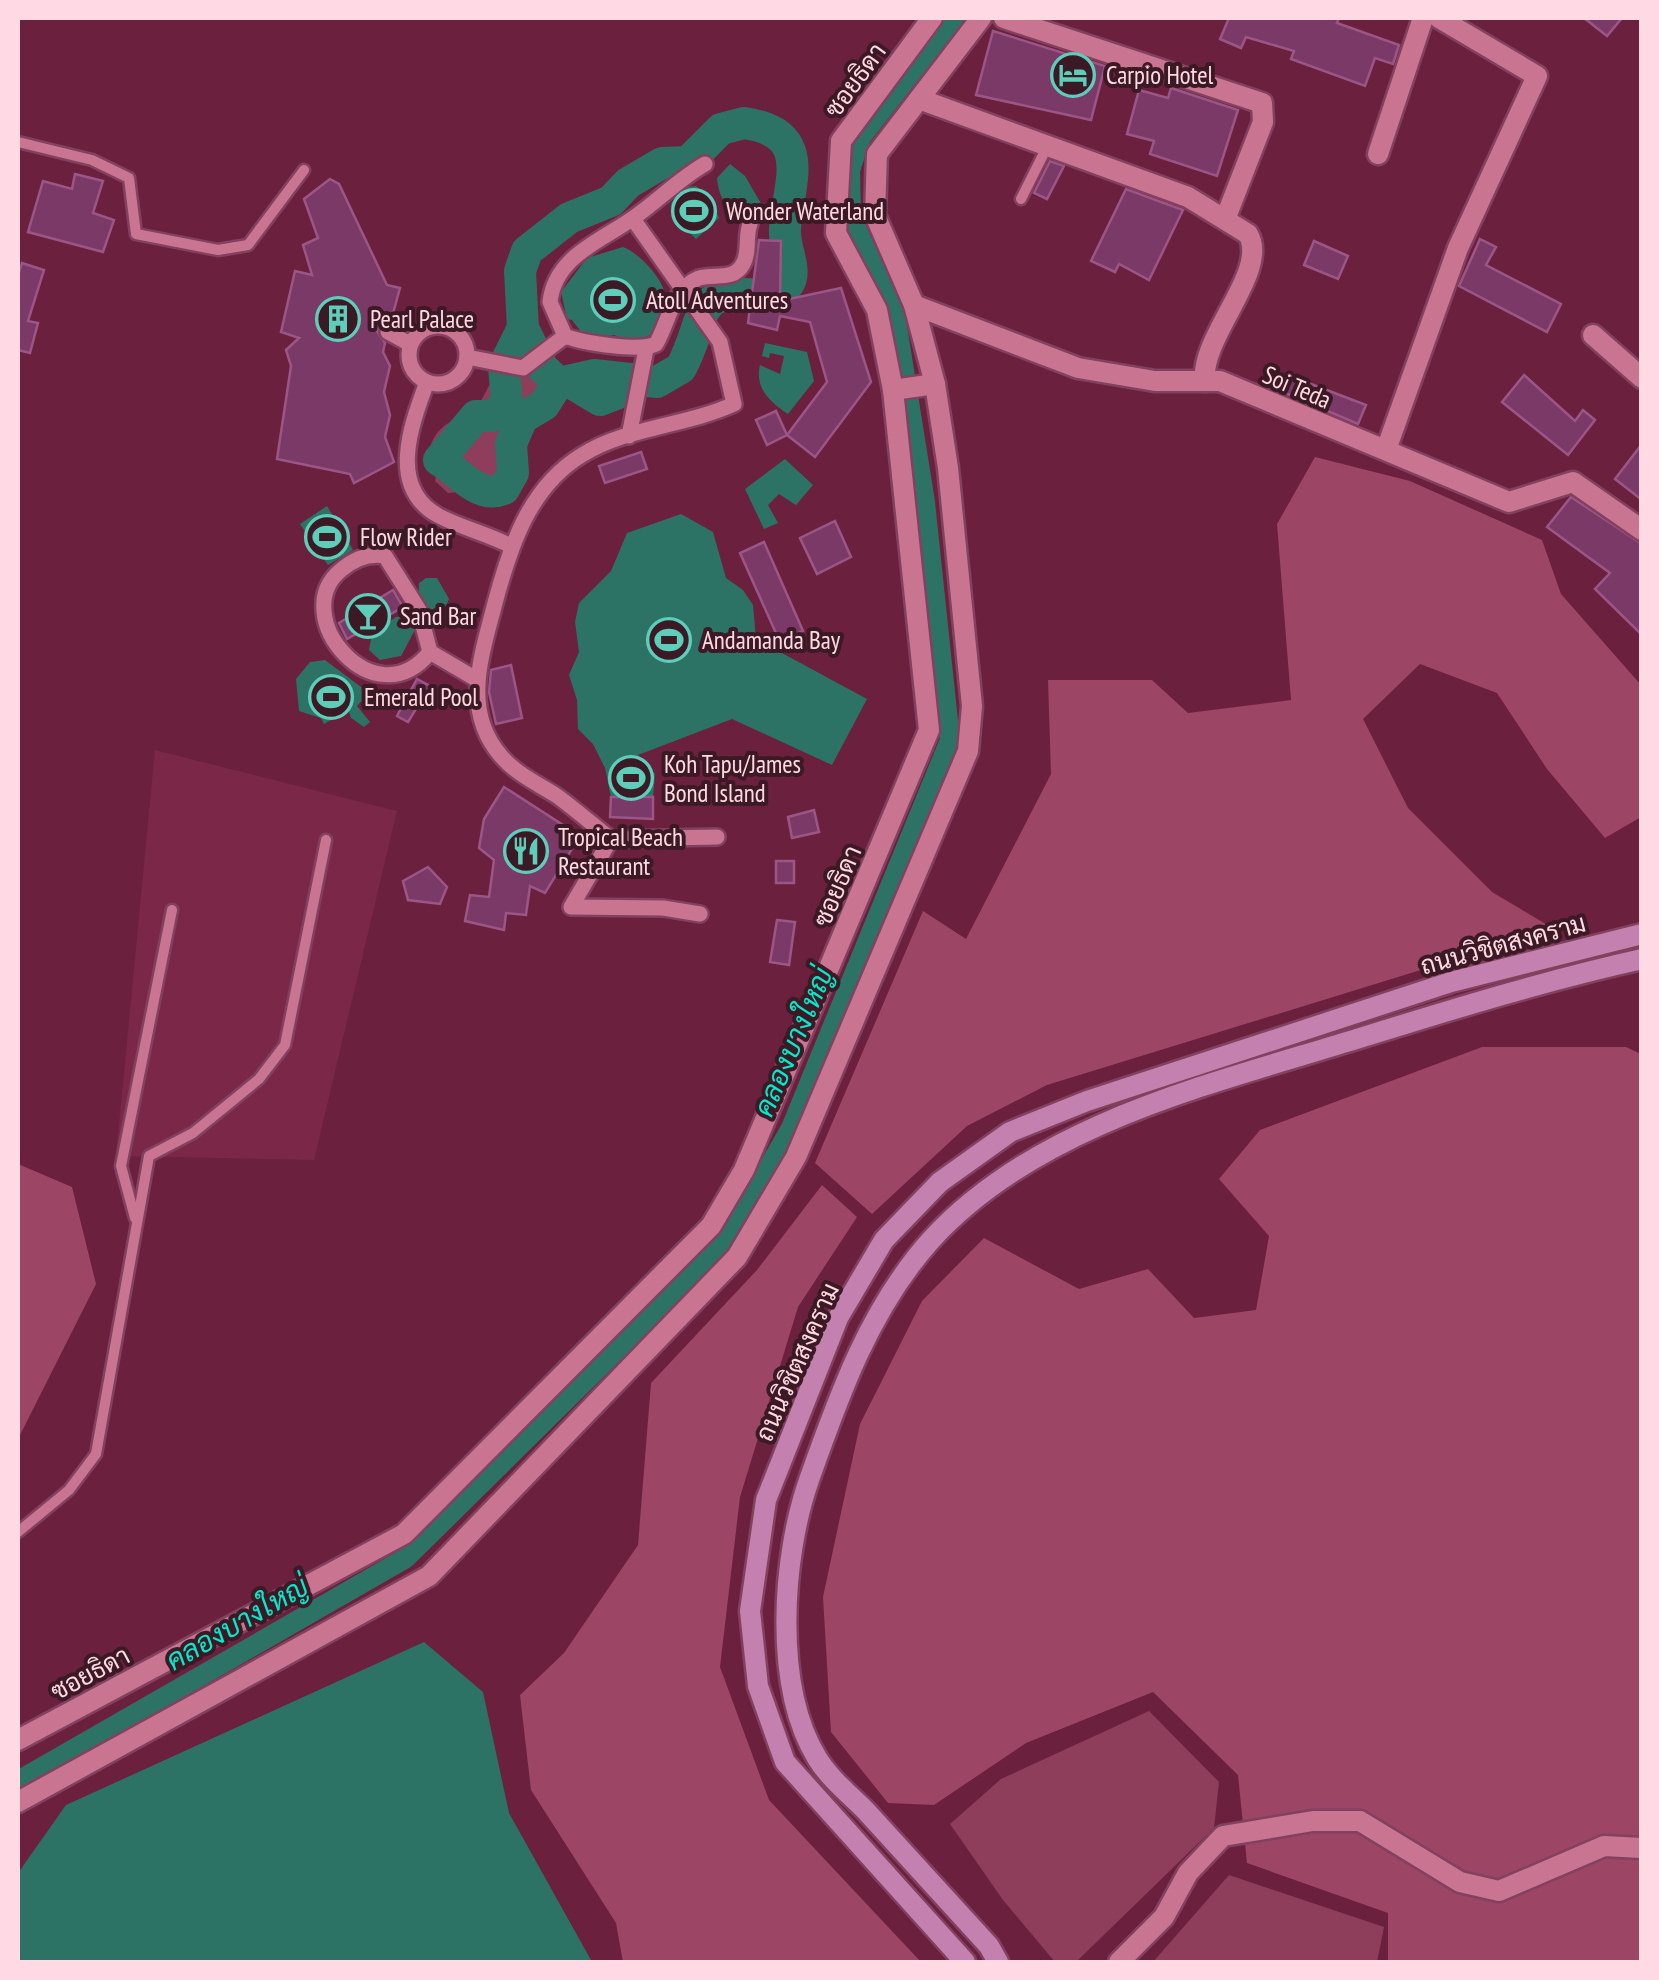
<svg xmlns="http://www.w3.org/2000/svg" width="1659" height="1980" viewBox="0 0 1659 1980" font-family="'PT Sans Narrow',Sarabun,sans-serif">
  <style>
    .built { fill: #7b2748 }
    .green { fill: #8e3d5b }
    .forest { fill: #9d4565 }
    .water { fill: #2c7366 }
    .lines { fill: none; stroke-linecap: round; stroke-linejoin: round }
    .canal { stroke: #2c7366; stroke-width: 20 }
    .river { stroke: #2c7366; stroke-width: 32 }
    .building { fill: #7b3968; stroke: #9b5686; stroke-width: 2.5 }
    .service-casing { stroke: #82415e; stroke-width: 15 }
    .pedestrian-casing { stroke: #82415e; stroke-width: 20 }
    .minor-casing { stroke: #82415e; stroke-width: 25 }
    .secondary-casing { stroke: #82415e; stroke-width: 25 }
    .service { stroke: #c97591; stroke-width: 10 }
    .pedestrian { stroke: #c97591; stroke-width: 15 }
    .minor { stroke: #c97591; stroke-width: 20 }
    .secondary { stroke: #c480ae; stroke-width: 20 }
    .labels { text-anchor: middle; stroke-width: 8; stroke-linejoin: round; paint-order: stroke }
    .poi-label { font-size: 25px; fill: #ffd9e3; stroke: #3c1a25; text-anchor: start }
    .street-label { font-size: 25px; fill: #ffd9e3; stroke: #3c1a25 }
    .water-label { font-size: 28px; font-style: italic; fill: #03eacd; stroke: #3c1a25 }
  </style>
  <rect width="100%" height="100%" fill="#6b203e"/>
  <path class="built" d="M155,750L397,811L314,1160L116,1156Z"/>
  <g class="green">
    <path d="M523,328L542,367L558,383L544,405L522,418C513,446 531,462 514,498L498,503L480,490L448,493L435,481L439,460L430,448C436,426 454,417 476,415C478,399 513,348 523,328Z"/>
    <path d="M1149,1711L1219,1782L1214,1828L1076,1962H1055L1003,1900L950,1824L1001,1779Z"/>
    <path d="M1229,1875L1384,1927L1377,1962H1153Z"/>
  </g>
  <g class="forest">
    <path d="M1315,457L1410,481L1542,540L1561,594L1641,685V817L1605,838L1547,769L1497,693L1420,664L1363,719L1408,808L1492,892L1554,929L1047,1085L967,1126L872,1214L815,1163L923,911L966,939L1051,774L1048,680H1152L1188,713L1291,700L1277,524Z"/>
    <path d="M1482,1047H1626L1641,1054V1962H1388V1913L1247,1863L1238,1775L1153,1692L1026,1743L934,1805L888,1803L831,1732L823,1597L860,1424L922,1301L984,1238L1079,1289L1148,1269L1194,1318L1256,1310L1269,1236L1219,1179L1260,1130Z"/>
    <path d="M18,1164L72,1187L96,1284L18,1439Z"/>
    <path d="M822,1185L857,1217L798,1307L740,1497L720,1667L769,1800L921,1962H623L616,1923L531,1790L520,1695L564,1653L638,1545L651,1383L757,1270Z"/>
  </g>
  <g class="water">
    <path d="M730,164L745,176L763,207L747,216C726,211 719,198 717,178Z"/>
    <path d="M696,186L710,198L719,218L696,239L673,216L671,204L681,188Z"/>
    <path d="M623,247C639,253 661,277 665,293C668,305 659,320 656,332L634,343L614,335L588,341L572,320L567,319L561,292L587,258Z"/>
    <path d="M765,343L807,352L814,381L788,414C771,403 754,388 760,365L780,374L784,356L770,353L769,358L762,356Z"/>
    <path d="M785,459L813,485L796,505L779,494L768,505L778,523L764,529L745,489Z"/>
    <path d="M327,506L353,550L328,565L300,524Z"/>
    <path d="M681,514L713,532L726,578L743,590L753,605L756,639L867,699L832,765L732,719L638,755L655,774L653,797H611L605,768L593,744L578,729L577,700L569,675L579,652L575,622L579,603L611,571L627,533Z"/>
    <path d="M426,578H437L449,599L442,615H432L418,601L419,583Z"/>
    <path d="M405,616L416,628L401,656L380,660L369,650L372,634L396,617Z"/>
    <path d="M325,660L369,693L357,706L370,722L364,727L351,718L346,702L328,710L333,719L324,724L321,718L299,711L296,679L310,662Z"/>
    <path d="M424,1642L483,1692L509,1813L592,1962H18V1873L66,1805Z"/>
  </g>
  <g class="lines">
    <path class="canal" d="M18,1781L406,1558L725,1243L791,1128L950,740L925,502L895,314L851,217L850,170L861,137L954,18"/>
    <g class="river">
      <path d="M744,123C815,133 788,183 785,229C783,255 809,283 770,296C689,286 710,312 681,368L657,382L594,375L558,383L542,367L523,328L520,271L527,251L569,218L611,201L628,183L662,163L688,162L721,129Z"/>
      <path d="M521,332L504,366L507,403L492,416H476L439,460C460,472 478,500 504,489L513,473L511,444L522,418L544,405L558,383"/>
      <path d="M570,382L600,400L618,393L634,379"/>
    </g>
  </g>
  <g class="building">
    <path d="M1229,18H1339L1337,23L1399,45L1393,64L1375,58L1365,86L1291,59L1294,51L1246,37L1241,48L1220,39Z"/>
    <path d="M1584,18H1622L1607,36Z"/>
    <path d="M993,31L1105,66L1091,120L976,95Z"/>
    <path d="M1171,88L1238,110L1217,176L1150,154L1154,141L1127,134L1139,90L1168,98Z"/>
    <path d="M1050,161L1064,166L1047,199L1034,193Z"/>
    <path d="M75,174L103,181L93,213L114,220L103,252L28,232L43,181L72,189Z"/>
    <path d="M330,179L339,184L387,285L400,288L391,321L381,323L377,331L385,343L383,352L390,366L384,392L390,415L385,437L394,462L354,483L350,474L277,459L291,366L286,350L299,338L281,332L295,271L312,275L303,245L318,238L304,199Z"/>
    <path d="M1126,189L1183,210L1149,280L1119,264L1115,272L1091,261Z"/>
    <path d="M1480,239L1496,247L1486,265L1561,304L1547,332L1459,286Z"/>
    <path d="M759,240L781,241L780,301L841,288L871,382L815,457L787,435L827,382L810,322L780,316L777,330L748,323Z"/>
    <path d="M1314,241L1348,256L1338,279L1304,265Z"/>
    <path d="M22,263L44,270L28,321L38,323L30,353L18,350V276Z"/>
    <path d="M1524,375L1575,421L1583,410L1595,420L1568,455L1502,402Z"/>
    <path d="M1290,376L1366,405L1358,424L1283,392Z"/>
    <path d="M776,411L787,435L767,445L756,420Z"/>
    <path d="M1642,444V500L1615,479Z"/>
    <path d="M641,452L647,469L605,483L599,466Z"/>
    <path d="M1571,497L1642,544V635L1595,589L1610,573L1547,527Z"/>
    <path d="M835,521L851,557L817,574L800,538Z"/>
    <path d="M764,542L803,631L780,642L740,553Z"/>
    <path d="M393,590L403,607L347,639L339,623Z"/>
    <path d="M511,665L522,718L496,724L489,692L491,670Z"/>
    <path d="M417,679L430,686L408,722L397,716Z"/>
    <path d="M504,787L580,836L545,893L530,886L526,915L506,913L504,930L465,921L470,895L489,897L494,860L479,848L484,819Z"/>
    <path d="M611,797H653V819L610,817Z"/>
    <path d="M814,810L819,832L792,838L788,817Z"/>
    <rect x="776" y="861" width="18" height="22"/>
    <path d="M428,867L447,887L440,904L408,900L403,881Z"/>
    <path d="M777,920L795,922L789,965L770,962Z"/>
  </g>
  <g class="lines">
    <g class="service-casing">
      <g id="service">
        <path d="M18,142L92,160L129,178L136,234L218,250L248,245L304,170"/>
        <path d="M1021,199L1047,147"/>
        <path d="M135,1218L121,1166L172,910"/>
        <path d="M18,1532L69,1490L96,1454L149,1156L193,1133L259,1079L285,1045L326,840"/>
      </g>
    </g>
    <g class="pedestrian-casing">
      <g id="pedestrian">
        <path d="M705,164C679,179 660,199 636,216C604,240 555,255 550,302L565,336C583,343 640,352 656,344C669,322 672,289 699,278C714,273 733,282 743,264C750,252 745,237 750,224"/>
        <path d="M633,219L720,342L734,404C686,426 627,427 582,455C529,487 510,547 495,603C482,654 461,710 501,756C515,773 538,784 557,796C575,809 593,825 611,839L571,907L663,908L700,914"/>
        <circle cx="438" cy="355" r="29"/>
        <path d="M388,332L410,344"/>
        <path d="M467,357L523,368L565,336"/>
        <path d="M427,382C411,425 387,488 439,516C462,528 488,534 511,546"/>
        <path d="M629,436L646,349"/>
        <path d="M430,652C375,721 286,615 341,570C354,559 368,553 385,556L419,610L430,652L476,679"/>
        <path d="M611,839L717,837"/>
      </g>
    </g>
    <g class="minor-casing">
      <g id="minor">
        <path d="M1004,18L1262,103L1263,122L1226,217"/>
        <path d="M919,99L1188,197L1248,234C1270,271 1200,336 1205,381"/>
        <path d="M1378,154L1423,18"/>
        <path d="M914,305L1078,368L1155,381H1220L1509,502L1573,482L1642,530"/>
        <path d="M1593,335L1642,378"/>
        <path d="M893,390L935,384"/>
        <path d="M1386,450L1458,248L1537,76L1439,18"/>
        <path d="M18,1740L404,1534L711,1226L744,1170L929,730L893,390L877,310L836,233L841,141L932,18"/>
        <path d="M18,1802L429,1576L737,1257L796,1157L968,751L972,706L948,468L935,384L914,305L875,215L877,154L981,18"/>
        <path d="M1119,1962L1164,1917L1188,1873L1223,1836L1313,1821H1360L1460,1882L1499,1891L1604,1846L1642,1848"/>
      </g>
    </g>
    <g class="secondary-casing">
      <g id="secondary">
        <path d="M965,1962L785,1762L758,1686L750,1611L766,1500L838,1318L884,1240L940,1182L1010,1132L1087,1101L1451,982L1642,934"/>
        <path d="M998,1962L989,1946C948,1901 907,1856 866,1811C850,1795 829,1778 817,1758C773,1686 782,1557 809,1480C839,1395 870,1308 931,1240C1036,1125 1207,1085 1350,1041C1447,1011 1543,981 1642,959"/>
      </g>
    </g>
    <use href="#service" class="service"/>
    <use href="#pedestrian" class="pedestrian"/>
    <use href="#minor" class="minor"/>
    <use href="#secondary" class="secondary"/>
  </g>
  <defs>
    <g id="hotel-ring" transform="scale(2.25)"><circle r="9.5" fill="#3c1a25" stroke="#5dceb9" stroke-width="1.5"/><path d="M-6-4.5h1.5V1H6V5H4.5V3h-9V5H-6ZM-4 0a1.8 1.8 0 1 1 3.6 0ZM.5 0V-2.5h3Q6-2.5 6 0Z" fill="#5dceb9"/></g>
    <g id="stadium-ring" transform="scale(2.25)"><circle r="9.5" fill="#3c1a25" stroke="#5dceb9" stroke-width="1.5"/><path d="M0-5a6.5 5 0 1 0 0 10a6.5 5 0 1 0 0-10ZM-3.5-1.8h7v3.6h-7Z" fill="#5dceb9"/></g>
    <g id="building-ring" transform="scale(2.25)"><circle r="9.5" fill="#3c1a25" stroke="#5dceb9" stroke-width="1.5"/><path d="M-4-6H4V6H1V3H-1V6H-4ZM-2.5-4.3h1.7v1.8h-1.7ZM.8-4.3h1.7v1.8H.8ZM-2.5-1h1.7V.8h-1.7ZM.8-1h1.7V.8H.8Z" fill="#5dceb9"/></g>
    <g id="bar-ring" transform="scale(2.25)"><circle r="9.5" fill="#3c1a25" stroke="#5dceb9" stroke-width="1.5"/><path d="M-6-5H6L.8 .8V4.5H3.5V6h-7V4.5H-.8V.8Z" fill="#5dceb9"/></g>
    <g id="restaurant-ring" transform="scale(2.25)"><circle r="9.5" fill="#3c1a25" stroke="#5dceb9" stroke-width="1.5"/><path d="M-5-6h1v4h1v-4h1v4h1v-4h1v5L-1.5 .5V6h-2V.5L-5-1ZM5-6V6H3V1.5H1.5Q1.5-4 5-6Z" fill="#5dceb9"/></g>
  </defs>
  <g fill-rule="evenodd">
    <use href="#hotel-ring" x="1073" y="75"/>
    <use href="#stadium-ring" x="694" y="211"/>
    <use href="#stadium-ring" x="613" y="300"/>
    <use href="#building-ring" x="338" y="319"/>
    <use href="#stadium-ring" x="327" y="537"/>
    <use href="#bar-ring" x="368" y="616"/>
    <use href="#stadium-ring" x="669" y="640"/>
    <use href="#stadium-ring" x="331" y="697"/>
    <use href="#stadium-ring" x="631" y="778"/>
    <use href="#restaurant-ring" x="526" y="851"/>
  </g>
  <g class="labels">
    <g class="poi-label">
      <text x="1106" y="84">Carpio Hotel</text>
      <text x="726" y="220">Wonder Waterland</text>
      <text x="646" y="309">Atoll Adventures</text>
      <text x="370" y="328">Pearl Palace</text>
      <text x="360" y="546">Flow Rider</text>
      <text x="400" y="625">Sand Bar</text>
      <text x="702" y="649">Andamanda Bay</text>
      <text x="364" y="706">Emerald Pool</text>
      <text x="664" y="773">Koh Tapu/James<tspan x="664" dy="29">Bond Island</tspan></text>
      <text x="558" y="846">Tropical Beach<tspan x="558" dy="29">Restaurant</tspan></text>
    </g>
    <g class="street-label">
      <text transform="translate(855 80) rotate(-54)" y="9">ซอยธิดา</text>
      <text transform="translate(1297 387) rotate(23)" y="9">Soi Teda</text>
      <text transform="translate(837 886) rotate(-67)" y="9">ซอยธิดา</text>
      <text transform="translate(1503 944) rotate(-15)" y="9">ถนนวิชิตสงคราม</text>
      <text transform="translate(797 1362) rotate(-66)" y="9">ถนนวิชิตสงคราม</text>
      <text transform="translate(90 1673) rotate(-28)" y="9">ซอยธิดา</text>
    </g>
    <g class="water-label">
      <text transform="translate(793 1042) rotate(-67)" y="10">คลองบางใหญ่</text>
      <text transform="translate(237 1623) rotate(-30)" y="10">คลองบางใหญ่</text>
    </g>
  </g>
  <rect width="1659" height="1980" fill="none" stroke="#ffd9e3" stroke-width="40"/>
</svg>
